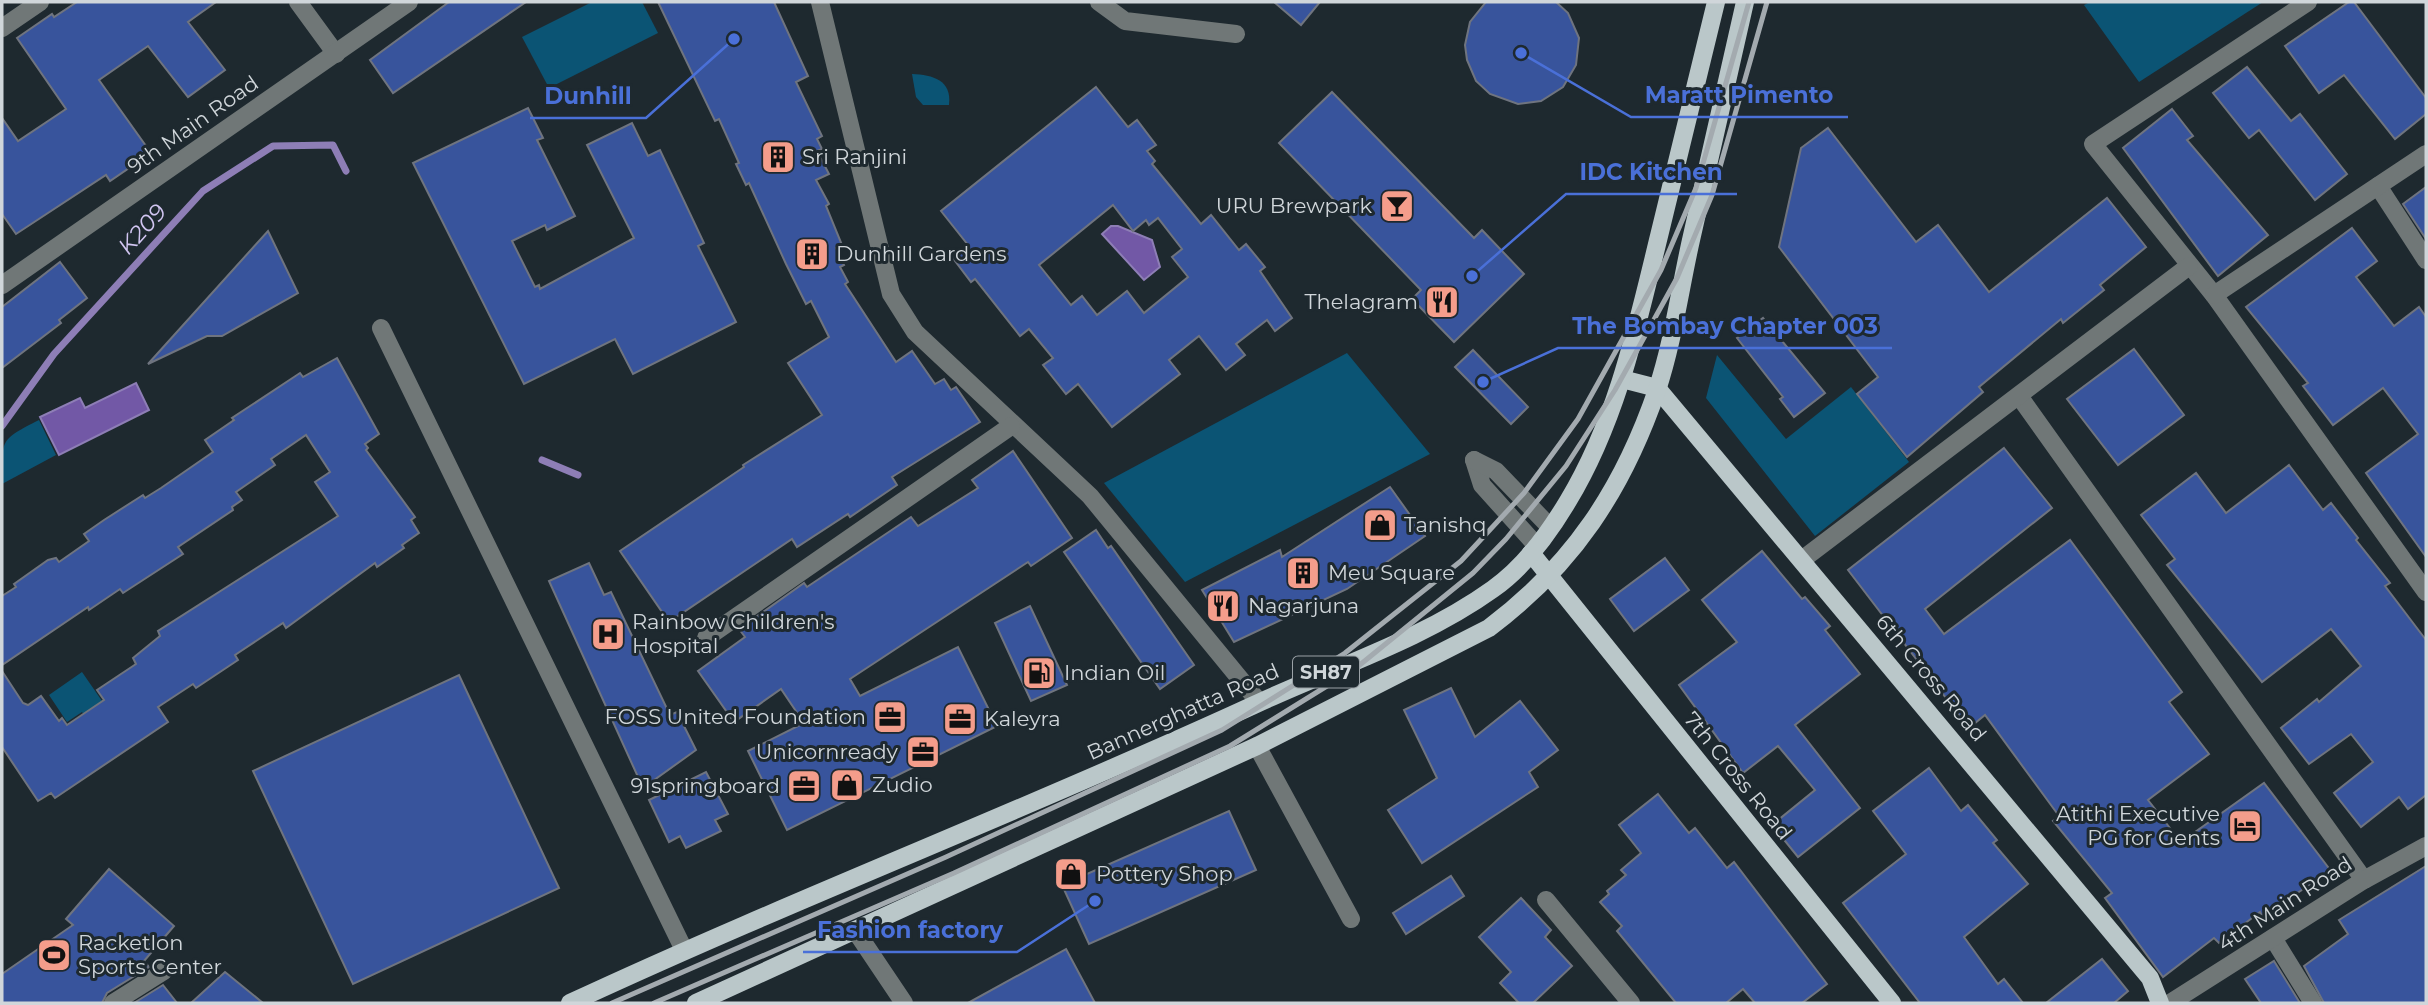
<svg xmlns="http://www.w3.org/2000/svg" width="2428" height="1005" viewBox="0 0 2428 1005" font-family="Montserrat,sans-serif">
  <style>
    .green { fill: #0b5474 }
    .water { fill: #7258a6; stroke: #8e7eb6; stroke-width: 2 }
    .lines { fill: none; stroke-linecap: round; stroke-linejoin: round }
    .stream { stroke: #8e7eb6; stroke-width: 7 }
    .building { fill: #38549c; stroke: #6f747f; stroke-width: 2; fill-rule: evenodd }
    .minor { stroke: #707777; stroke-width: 18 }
    .major { stroke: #bac7c9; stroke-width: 18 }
    .rail { stroke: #a3aaaf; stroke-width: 5 }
    .labels { text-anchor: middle; stroke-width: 6; stroke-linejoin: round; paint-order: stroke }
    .shield { fill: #1e292f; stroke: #9ba2a7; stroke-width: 2 }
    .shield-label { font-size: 19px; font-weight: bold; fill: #d0d6da }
    .street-label { font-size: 21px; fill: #d0d6da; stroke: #1e292f }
    .poi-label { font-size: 21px; fill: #d0d6da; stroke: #1e292f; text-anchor: start }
    .water-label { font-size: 23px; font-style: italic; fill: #d1c5f1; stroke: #1e292f }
    .leader { fill: none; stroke: #4a70d8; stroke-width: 2.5 }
    .callout-dot { fill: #4a70d8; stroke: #1e292f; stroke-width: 2.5 }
    .callout-label { font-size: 23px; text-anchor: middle; font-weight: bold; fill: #4a70d8; stroke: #1e292f; stroke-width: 6; stroke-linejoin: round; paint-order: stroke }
  </style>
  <rect width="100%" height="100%" fill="#1e292f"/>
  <g class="green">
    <path d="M592,2H642L658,33L549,88L522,37Z"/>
    <path d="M2090,2H2263L2139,82L2084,5Z"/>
    <path d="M912,74C933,75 952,80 949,105H923L916,97Z"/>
    <path d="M1347,353L1430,454L1185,582L1104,483Z"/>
    <path d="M1717,355L1786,439L1851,387L1909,462L1815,536L1706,398Z"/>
    <path d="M39,420L56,455L2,484C2,438 0,440 39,420Z"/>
    <path d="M82,672L111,714L92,726L82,712L67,722L49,695Z"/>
  </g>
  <g class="water">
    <path d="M1111,226H1118L1152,240L1160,267L1144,280L1102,234Z"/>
    <path d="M136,383L149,410L59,455L40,417L80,398L85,408Z"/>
  </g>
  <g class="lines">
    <g class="stream">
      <path d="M2,426L54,354L203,191L273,146L333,145L346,171"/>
      <path d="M542,460L578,475"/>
    </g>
  </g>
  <g class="building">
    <path d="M77,2H216L188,22L225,70L188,97L148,46L99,80L151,153L110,181L106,175L16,234L2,214V118L18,141L66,109L17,38L52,14L54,17Z"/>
    <path d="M449,2H526L393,93L370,60Z"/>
    <path d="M658,2H774L808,76L796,82L822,136L817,139L822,149L817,151L829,174L816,180L829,204L826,206L842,245L836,248L844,265L840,267L848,282L845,284L896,362L912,351L935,384L944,379L951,390L956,387L980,422L892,477L897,485L850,517L848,514L797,547L792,539L669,622L620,551L744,467L743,465L822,415L788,363L829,337L811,301L806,304L786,264L749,183L746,185L736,164L739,163L719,119L715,121Z"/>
    <path d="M1274,2H1320L1301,25Z"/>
    <path d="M1486,2H1556L1568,13L1579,38L1576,65L1563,87L1541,101L1518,104L1490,94L1476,81L1467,60L1465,45L1470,22Z"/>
    <path d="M2349,2H2354L2426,98V114L2395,139L2344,75L2319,93L2285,46Z"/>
    <path d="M2247,67L2291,121L2300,114L2347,174L2315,200L2259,130L2249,138L2213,93Z"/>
    <path d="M1096,87L1128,127L1137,120L1156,145L1147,151L1155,161L1152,164L1201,224L1211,215L1239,250L1246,244L1265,267L1260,271L1292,318L1275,331L1267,320L1236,344L1245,355L1226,370L1199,336L1169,360L1180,374L1112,427L1078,384L1066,394L1043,365L1053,358L1029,329L1020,336L975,279L971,282L952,257L968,245L941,211ZM1113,205L1133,231L1146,220L1149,225L1158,218L1182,249L1172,257L1188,277L1144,313L1127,291L1097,315L1082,296L1071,305L1039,265Z"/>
    <path d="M1332,92L1474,238L1482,230L1524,274L1454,342L1412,299L1421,290L1279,143Z"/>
    <path d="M528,108L543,138L537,140L575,216L547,230L545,225L512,241L535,287L539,285L540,289L634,238L587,145L632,123L648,156L660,150L704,243L698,246L736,322L633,374L615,339L524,384L413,163Z"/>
    <path d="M2172,109L2193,136L2187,140L2268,235L2218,276L2123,148Z"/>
    <path d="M1828,128L1916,242L1938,225L1989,292L2107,198L2146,247L2100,285L2104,290L2063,323L2061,319L1979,387L1983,392L1907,457L1857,394L1878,377L1779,247L1801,148Z"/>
    <path d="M2426,187V239L2403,204Z"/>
    <path d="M2352,228L2377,261L2356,277L2394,326L2419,307L2426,317V557L2366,473L2418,434L2383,388L2333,425L2303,386L2308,383L2246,307Z"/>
    <path d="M268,231L298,293L222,336H207L148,364Z"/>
    <path d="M60,262L87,298L59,320L61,323L2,368V307Z"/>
    <path d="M1763,318L1825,393L1794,417L1780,399L1783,397L1737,338Z"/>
    <path d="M2134,349L2184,415L2118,465L2067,399Z"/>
    <path d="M1473,350L1528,407L1511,424L1455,367Z"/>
    <path d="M337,358L379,434L365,444L368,448L366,450L415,517L411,520L419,533L402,545L404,548L377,567L375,563L286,628L283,623L235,655L238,660L196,688L193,684L158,707L168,722L55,798L51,793L38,801L2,747V671L23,703L28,705L41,696L59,721L62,718L67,725L104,700L97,690L136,664L133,658L160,636L158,631L338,516L315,482L330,472L306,435L271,459L275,465L236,492L242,500L232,507L233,510L178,547L183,554L123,593L120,589L89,610L88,607L2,665V596L16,587L14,584L48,560L56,558L59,562L89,541L84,534L104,520L143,495L145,498L161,488L213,452L205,440L234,420L232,418L300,373L303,377Z"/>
    <path d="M2004,448L2052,508L1925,609L1944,634L2070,540L2182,692L2169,702L2209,754L2148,800L2181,842L2264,783L2331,871L2262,916L2260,912L2219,943L2214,938L2163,977L2105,898L2112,893L2053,821L2059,816L1985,715L1969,728L1848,570Z"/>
    <path d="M1013,451L1072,538L1031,566L1028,562L850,679L860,696L958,647L997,726L787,830L748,751L804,723L781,689L734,722L698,671L745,637L739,629L804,583L807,587L911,517L918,526L978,488L972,480Z"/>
    <path d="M2289,465L2323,510L2331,503L2358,538L2356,540L2390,583L2385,586L2426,640V795L2408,809L2399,797L2361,827L2334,793L2373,762L2351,734L2309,764L2281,728L2317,699L2319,702L2361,666L2331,629L2262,682L2167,565L2175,559L2141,515L2196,473L2226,513Z"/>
    <path d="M1390,487L1425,536L1347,589L1234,642L1202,590L1280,550L1282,557Z"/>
    <path d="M1096,530L1108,548L1111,546L1194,665L1160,689L1064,552Z"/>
    <path d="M1762,551L1802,599L1805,597L1830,626L1825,630L1860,674L1795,725L1860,808L1798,857L1772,825L1815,790L1778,746L1743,773L1679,685L1737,642L1702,600Z"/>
    <path d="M1665,558L1689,590L1634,631L1610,599Z"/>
    <path d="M589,563L604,595L611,592L670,715L677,712L696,750L643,788L549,581Z"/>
    <path d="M1030,606L1067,685L1031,701L995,623Z"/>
    <path d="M459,675L559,888L353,984L253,771Z"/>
    <path d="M1451,688L1475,737L1520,701L1558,750L1529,772L1538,787L1422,863L1388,810L1437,778L1404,710Z"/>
    <path d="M1929,768L1961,811L1968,805L1997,840L1993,843L2028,884L1964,937L1998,984L2004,979L2023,1003H1920L1843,903L1906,854L1873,811Z"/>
    <path d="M706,772L728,814L715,820L721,831L686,848L680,836L669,842L649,800Z"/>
    <path d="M1658,794L1689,833L1695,828L1727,868L1734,862L1827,984L1802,1003H1755L1743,989L1726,1003H1676L1617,931L1622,926L1600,902L1609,894L1607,891L1626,875L1621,870L1641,853L1619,825Z"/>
    <path d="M1229,811L1256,870L1089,944L1062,885Z"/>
    <path d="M2426,866V1003H2324L2304,966L2348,934L2339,920Z"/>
    <path d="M109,869L174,926L144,961L149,967L107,993L102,1003H2V974L73,925L66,919Z"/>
    <path d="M1451,876L1464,896L1406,934L1393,913Z"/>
    <path d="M1521,898L1551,930L1545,937L1572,966L1533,1003H1519L1500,983L1511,972L1479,937Z"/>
    <path d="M1066,949L1095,1003H968Z"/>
    <path d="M2102,959L2128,991L2114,1003H2046Z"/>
    <path d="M2274,961L2300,1003H2261L2245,979Z"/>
    <path d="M225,972L263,1003H191Z"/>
    <path d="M163,985L177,1003H134Z"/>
  </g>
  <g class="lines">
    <g class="minor">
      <path d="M298,2L336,54"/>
      <path d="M820,2L891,294L915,332L1090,496L1259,702"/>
      <path d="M1099,2L1125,21L1236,34"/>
      <path d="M2308,2L2093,144L2214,295L2426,592"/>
      <path d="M2,28L40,2"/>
      <path d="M2378,186L2426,260"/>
      <path d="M2,285L409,2"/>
      <path d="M2214,295L2426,154"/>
      <path d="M381,328L684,950"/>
      <path d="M2019,396L2364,880"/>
      <path d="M1474,460L1482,485L1536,545"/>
      <path d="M1474,460L1496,471L1549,526"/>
      <path d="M1803,559L2189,266"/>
      <path d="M706,638L1011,426"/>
      <path d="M1257,746L1351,919"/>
      <path d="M1546,900L1631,1003"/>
      <path d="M855,930L904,1003"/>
      <path d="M2273,938L2313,1003"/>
      <path d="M113,1003L164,971"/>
      <path d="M2170,1003L2364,880L2426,846"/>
    </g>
    <g class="major">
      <path d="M1622,379L1657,388L2150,978L2160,1003"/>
      <path d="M1531,553L1892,1003"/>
      <path d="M570,1003C796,898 1028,809 1254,705C1333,668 1422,640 1493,589C1523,568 1549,533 1568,501C1617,420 1637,326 1659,236C1678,158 1697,80 1716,2"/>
      <path d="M696,1003L1257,746L1489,628C1573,565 1623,489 1657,390C1673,342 1680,289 1691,240C1709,160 1727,81 1745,2"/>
    </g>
    <g class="rail">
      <path d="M612,1003L946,857L1222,730L1345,653L1461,561L1524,493L1578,419L1661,270L1696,188L1749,2"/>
      <path d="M654,1003L954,873L1230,746L1356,668L1473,573L1506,539L1566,466L1615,390L1677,278L1712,195L1767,2"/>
    </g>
  </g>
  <defs>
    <g id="building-square" transform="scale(1.75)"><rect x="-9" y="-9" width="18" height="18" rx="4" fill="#f49d8b" stroke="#1e292f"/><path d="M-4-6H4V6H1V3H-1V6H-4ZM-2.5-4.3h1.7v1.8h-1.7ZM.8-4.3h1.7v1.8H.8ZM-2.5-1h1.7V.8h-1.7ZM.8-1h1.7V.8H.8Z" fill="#111"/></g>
    <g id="bar-square" transform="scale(1.75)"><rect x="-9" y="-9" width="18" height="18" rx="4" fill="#f49d8b" stroke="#1e292f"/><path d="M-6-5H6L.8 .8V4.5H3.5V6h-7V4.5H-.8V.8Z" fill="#111"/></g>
    <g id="restaurant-square" transform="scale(1.75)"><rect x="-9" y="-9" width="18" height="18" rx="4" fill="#f49d8b" stroke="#1e292f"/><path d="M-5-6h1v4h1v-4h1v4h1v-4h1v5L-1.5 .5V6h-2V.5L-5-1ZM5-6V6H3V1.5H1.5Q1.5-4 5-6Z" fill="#111"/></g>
    <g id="shop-square" transform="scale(1.75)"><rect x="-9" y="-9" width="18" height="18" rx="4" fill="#f49d8b" stroke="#1e292f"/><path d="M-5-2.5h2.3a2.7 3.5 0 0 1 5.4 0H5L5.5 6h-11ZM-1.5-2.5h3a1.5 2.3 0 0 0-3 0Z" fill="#111"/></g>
    <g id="hospital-square" transform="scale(1.75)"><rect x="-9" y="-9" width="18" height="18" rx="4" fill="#f49d8b" stroke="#1e292f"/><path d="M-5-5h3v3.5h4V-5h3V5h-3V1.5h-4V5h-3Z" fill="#111"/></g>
    <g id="fuel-square" transform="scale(1.75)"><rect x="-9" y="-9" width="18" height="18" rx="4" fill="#f49d8b" stroke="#1e292f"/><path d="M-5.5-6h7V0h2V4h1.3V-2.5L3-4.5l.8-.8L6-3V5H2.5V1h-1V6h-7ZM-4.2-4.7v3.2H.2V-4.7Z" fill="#111"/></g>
    <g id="office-square" transform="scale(1.75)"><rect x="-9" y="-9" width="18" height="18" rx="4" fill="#f49d8b" stroke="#1e292f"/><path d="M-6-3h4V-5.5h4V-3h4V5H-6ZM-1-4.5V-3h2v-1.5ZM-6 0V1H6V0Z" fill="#111"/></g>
    <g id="hotel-square" transform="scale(1.75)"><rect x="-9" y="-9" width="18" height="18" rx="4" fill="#f49d8b" stroke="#1e292f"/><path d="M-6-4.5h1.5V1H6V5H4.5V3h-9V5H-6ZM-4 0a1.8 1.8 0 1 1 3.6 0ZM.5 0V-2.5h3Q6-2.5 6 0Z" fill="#111"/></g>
    <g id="stadium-square" transform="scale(1.75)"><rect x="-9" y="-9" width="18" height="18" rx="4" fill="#f49d8b" stroke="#1e292f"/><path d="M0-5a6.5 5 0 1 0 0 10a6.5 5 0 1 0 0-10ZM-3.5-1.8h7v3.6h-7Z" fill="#111"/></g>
  </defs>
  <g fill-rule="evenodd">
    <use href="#building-square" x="778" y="157"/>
    <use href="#bar-square" x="1397" y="206"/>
    <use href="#building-square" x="812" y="254"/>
    <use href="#restaurant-square" x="1442" y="302"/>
    <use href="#shop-square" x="1380" y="525"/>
    <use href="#building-square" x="1303" y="573"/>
    <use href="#restaurant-square" x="1223" y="606"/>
    <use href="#hospital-square" x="608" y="634"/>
    <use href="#fuel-square" x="1039" y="673"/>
    <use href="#office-square" x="890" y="717"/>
    <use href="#office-square" x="960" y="719"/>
    <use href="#office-square" x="923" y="752"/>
    <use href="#shop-square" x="847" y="785"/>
    <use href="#office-square" x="804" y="786"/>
    <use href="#hotel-square" x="2245" y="826"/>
    <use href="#shop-square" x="1071" y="874"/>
    <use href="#stadium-square" x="54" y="955"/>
  </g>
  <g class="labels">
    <rect class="shield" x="1293" y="656.5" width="66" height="31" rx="5"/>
    <g class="shield-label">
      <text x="1326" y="679">SH87</text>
    </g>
    <g class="street-label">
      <text transform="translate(193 125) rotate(-35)" y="7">9th Main Road</text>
      <text transform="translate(1931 678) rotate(50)" y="7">6th Cross Road</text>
      <text transform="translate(1183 712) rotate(-24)" y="7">Bannerghatta Road</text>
      <text transform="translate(1738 776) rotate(51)" y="7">7th Cross Road</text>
      <text transform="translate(2285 904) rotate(-33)" y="7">4th Main Road</text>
    </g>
    <g class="poi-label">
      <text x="802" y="164">Sri Ranjini</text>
      <text x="1372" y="213" text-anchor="end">URU Brewpark</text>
      <text x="836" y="261">Dunhill Gardens</text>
      <text x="1418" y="309" text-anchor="end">Thelagram</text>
      <text x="1404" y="532">Tanishq</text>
      <text x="1328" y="580">Meu Square</text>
      <text x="1248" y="613">Nagarjuna</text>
      <text x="632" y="629">Rainbow Children's<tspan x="632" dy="24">Hospital</tspan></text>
      <text x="1064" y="680">Indian Oil</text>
      <text x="866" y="724" text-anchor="end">FOSS United Foundation</text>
      <text x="984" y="726">Kaleyra</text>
      <text x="898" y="759" text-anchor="end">Unicornready</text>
      <text x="872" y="792">Zudio</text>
      <text x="780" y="793" text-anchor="end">91springboard</text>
      <text x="2220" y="821" text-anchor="end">Atithi Executive<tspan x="2220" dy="24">PG for Gents</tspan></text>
      <text x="1096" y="881">Pottery Shop</text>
      <text x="78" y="950">Racketlon<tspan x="78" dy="24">Sports Center</tspan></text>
    </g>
    <g class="water-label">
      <text transform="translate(142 229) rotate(-48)" y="8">K209</text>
    </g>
  </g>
  <path class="leader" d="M1521 53L1631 117H1848M734 39L646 118H530M1472 276L1566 194H1737M1483 382L1558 348H1892M1095 901L1017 952H803"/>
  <g class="callout-dot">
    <circle cx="1521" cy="53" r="7"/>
    <circle cx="734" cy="39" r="7"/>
    <circle cx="1472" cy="276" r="7"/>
    <circle cx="1483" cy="382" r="7"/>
    <circle cx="1095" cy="901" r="7"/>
  </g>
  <g class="callout-label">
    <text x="1739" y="103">Maratt Pimento</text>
    <text x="588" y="104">Dunhill</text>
    <text x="1651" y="180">IDC Kitchen</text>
    <text x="1725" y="334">The Bombay Chapter 003</text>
    <text x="910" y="938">Fashion factory</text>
  </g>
  <rect width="2428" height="1005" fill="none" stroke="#d0d6da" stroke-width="7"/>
</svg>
